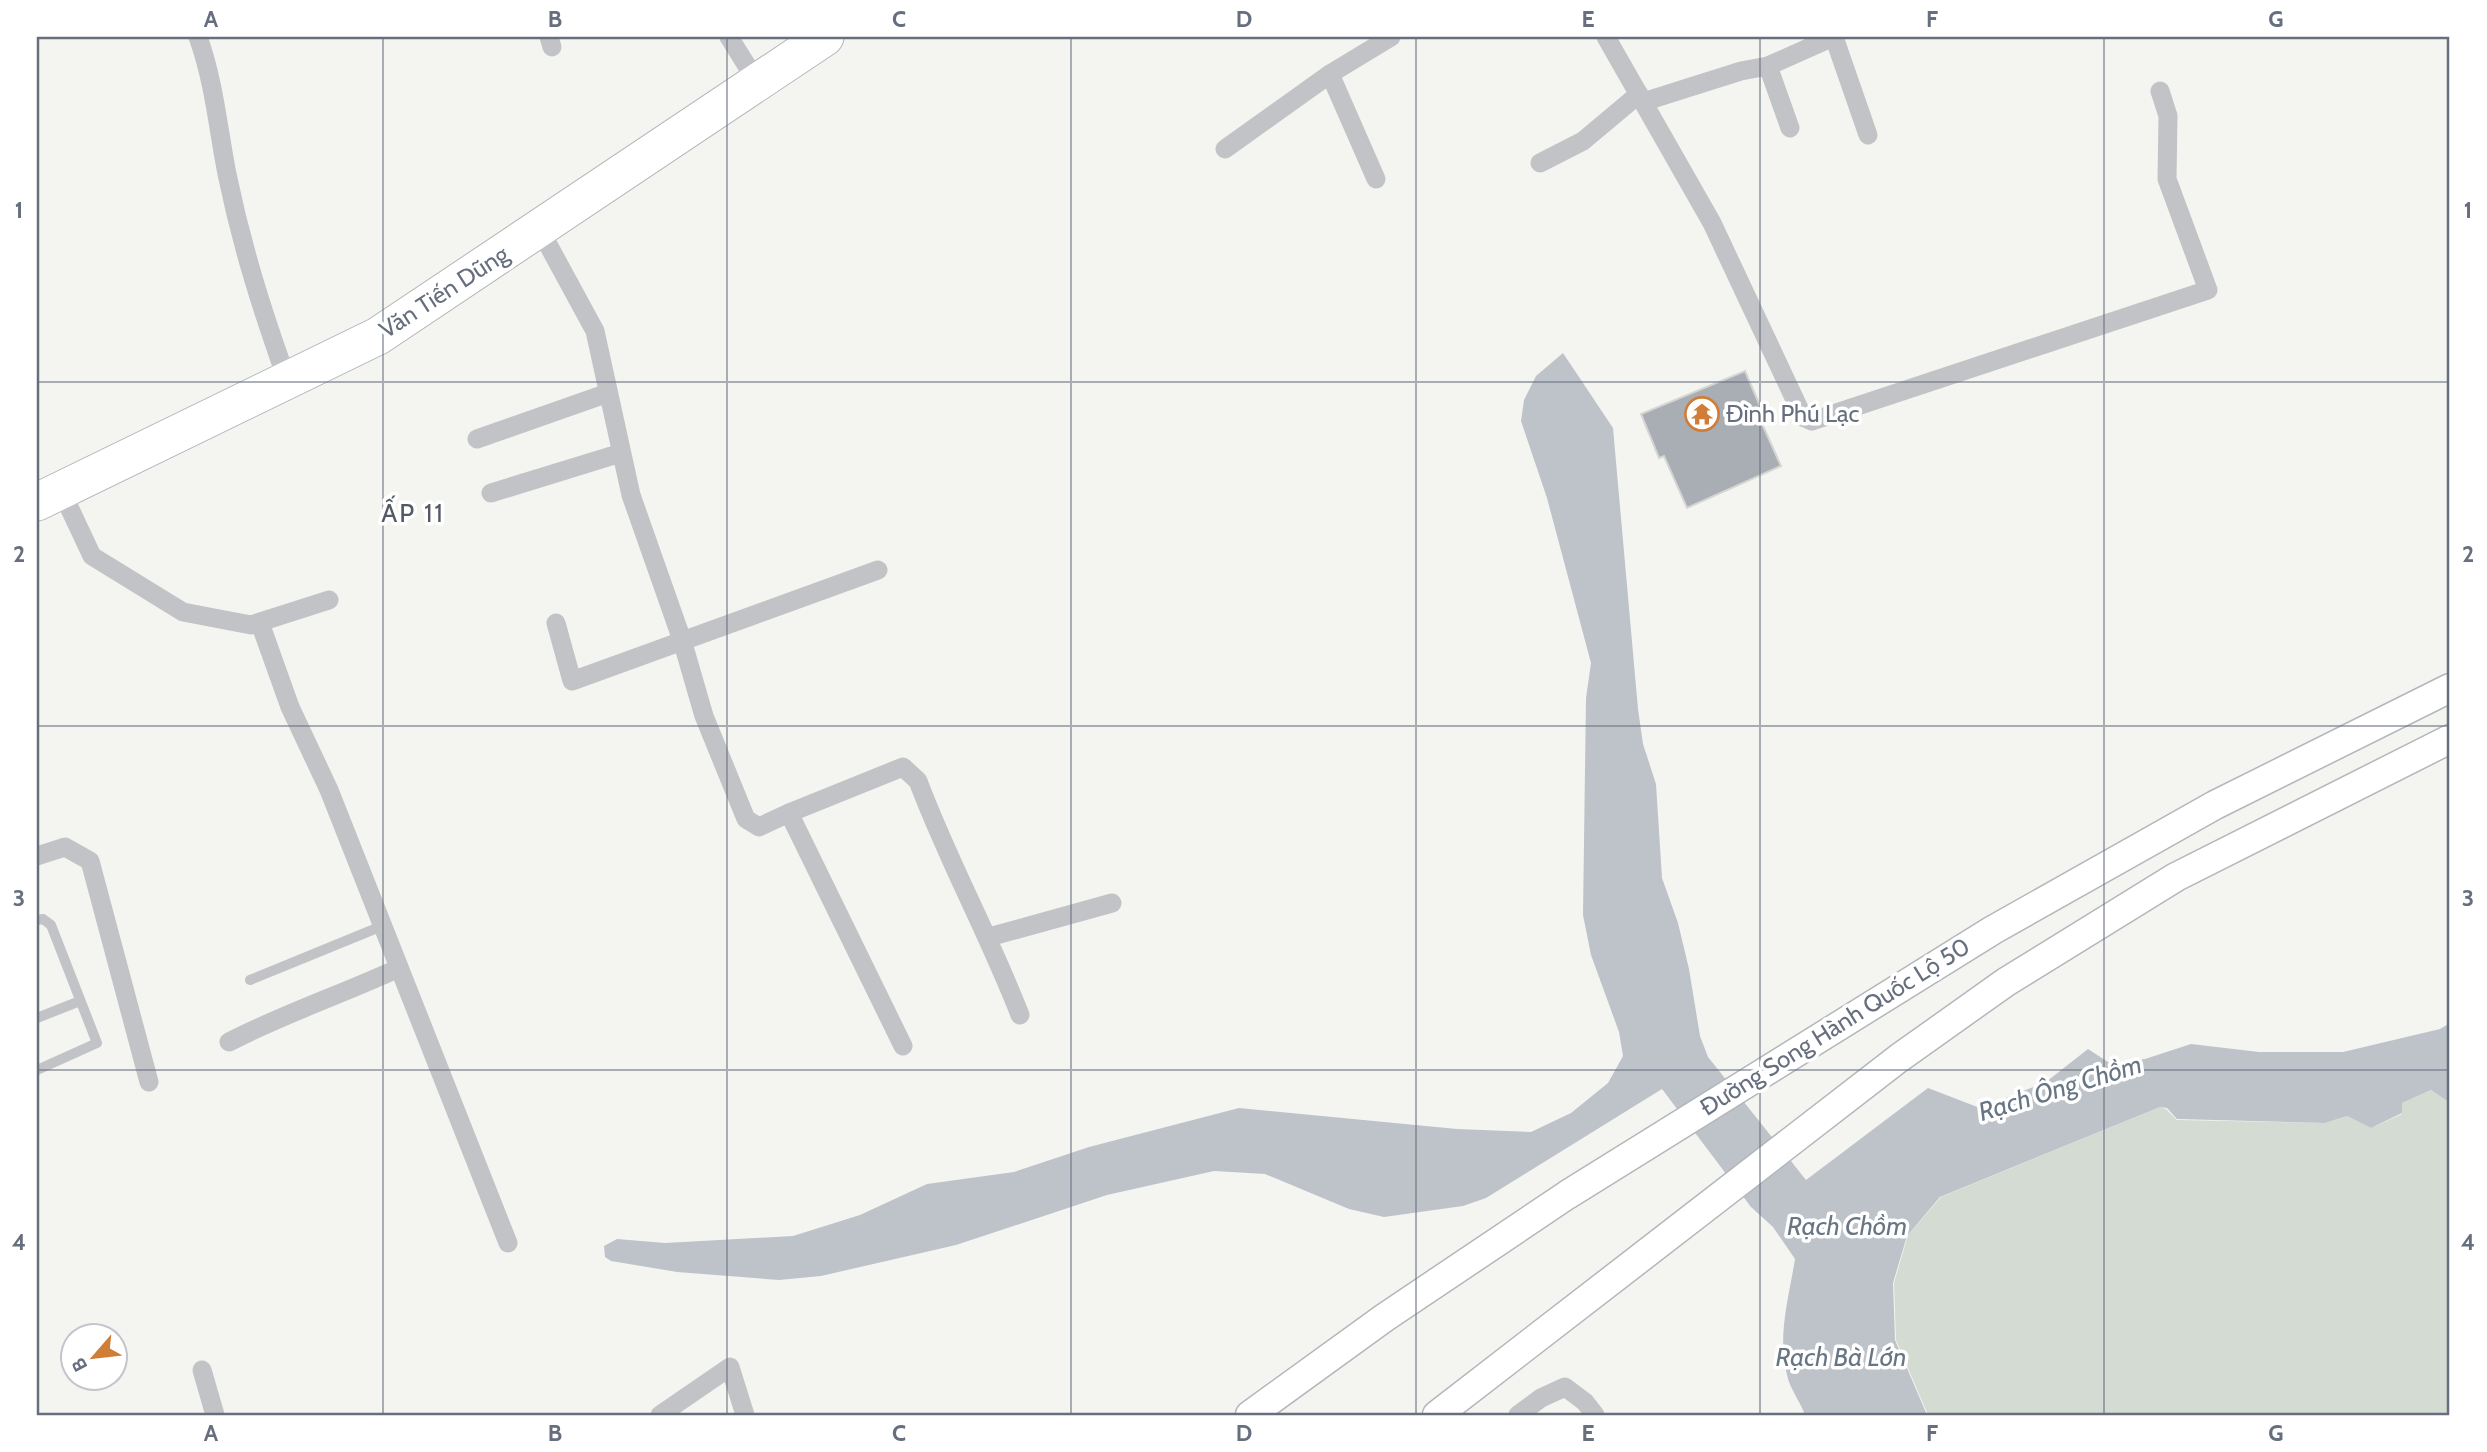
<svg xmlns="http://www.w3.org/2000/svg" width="2487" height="1452" viewBox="0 0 2487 1452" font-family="Cabin,sans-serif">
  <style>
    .green { fill: #d4dbd3 }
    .water { fill: #bec3c9 }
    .building { fill: #a9aeb4; stroke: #d5d6d4; stroke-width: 2 }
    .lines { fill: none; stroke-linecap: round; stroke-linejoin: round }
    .secondary-casing { stroke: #b3b6bb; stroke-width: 31 }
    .highway-casing { stroke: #b3b5b9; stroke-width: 39 }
    .lane { stroke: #c1c3c6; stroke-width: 10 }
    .street { stroke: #c1c3c6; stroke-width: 19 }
    .secondary { stroke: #fff; stroke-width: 28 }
    .highway { stroke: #fff; stroke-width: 37 }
    .grid { fill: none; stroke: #676f7f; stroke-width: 2; stroke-opacity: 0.55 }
    .labels { text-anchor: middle; stroke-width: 7; stroke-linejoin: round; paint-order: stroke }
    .street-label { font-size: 24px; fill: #676f7f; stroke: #fff }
    .poi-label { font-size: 24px; fill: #676f7f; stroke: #fff; text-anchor: start }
    .neighbourhood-label { font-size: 26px; letter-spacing: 2px; fill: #545a65; stroke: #fff }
    .water-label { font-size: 26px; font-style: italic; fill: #687583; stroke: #fff }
    .neatline { fill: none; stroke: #676f7f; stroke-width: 2.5 }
    .grid-label { font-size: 23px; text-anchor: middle; font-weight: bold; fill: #676f7f }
  </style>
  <rect width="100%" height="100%" fill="#f4f5f1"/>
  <path class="green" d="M2431,1090L2450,1103V1415H1928L1896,1340L1894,1283L1908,1235L1941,1197L2160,1107L2166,1109L2177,1120L2325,1123L2347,1116L2371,1128L2402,1114V1103Z"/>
  <path class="water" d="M1563,353L1613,428L1638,709L1643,744L1656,784L1662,878L1678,923L1689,969L1700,1036L1708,1057L1806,1180L1928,1088L1980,1108L2046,1082L2088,1049L2111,1064L2145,1059L2191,1044L2259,1052H2343L2440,1029L2450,1023V1103L2431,1090L2402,1103V1113L2371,1128L2347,1116L2325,1123L2177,1119L2167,1108L2160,1107L1940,1197L1907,1236L1893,1283L1895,1340L1927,1415H1805C1800,1401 1790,1389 1787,1375C1777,1336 1789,1297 1795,1259L1773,1227L1751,1207L1662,1089L1486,1198L1463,1206L1384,1217L1349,1209L1265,1174L1214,1171L1107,1195L956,1245L821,1276L779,1280L677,1272L611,1261L605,1257L604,1246L617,1239L665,1243L793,1236L860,1215L927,1184L1014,1172L1089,1147L1239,1108L1457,1129L1531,1132L1571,1113L1608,1083L1623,1056L1619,1032L1591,955L1583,915L1586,698L1591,663L1547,498L1521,421L1524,400L1536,376Z"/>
  <path class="building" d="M1745,371L1764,415L1759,417L1781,466L1687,508L1664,456L1659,458L1641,414Z"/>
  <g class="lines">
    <g class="secondary-casing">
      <g id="secondary">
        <path d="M1250,1415L1384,1318L1567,1195L1993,930L2215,805L2450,688"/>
        <path d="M1437,1415L1899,1058L2006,982L2176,877L2450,739"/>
      </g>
    </g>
    <g class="highway-casing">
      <path id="highway" d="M37,502L378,336L825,37"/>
    </g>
    <g class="lane">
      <path d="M37,920L43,919L51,925L97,1043L37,1070"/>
      <path d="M250,980L382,926"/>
      <path d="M37,1018L80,1001"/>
    </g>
    <g class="street">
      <path d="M198,37C214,81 218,128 227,174C242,247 262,310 287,380"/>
      <path d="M549,37L552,47"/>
      <path d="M729,37L757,82"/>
      <path d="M1606,37L1712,223L1803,417L1812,421L2208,290L2167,179L2168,116L2160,91"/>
      <path d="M1834,37L1868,135"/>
      <path d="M1768,66L1833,37"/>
      <path d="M1643,102L1741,71L1768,66L1790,128"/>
      <path d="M1225,149L1330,74"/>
      <path d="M1540,163L1583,141L1639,94"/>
      <path d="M1376,179L1330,74L1391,37"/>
      <path d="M539,228L595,331L631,495L682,640L704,716L746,819L759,827L789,813L903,1046"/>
      <path d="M477,439L608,393"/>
      <path d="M61,490L92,556L183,612L251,625L329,600"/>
      <path d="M491,493L621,453"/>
      <path d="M260,623L290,707L329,790L508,1243"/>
      <path d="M556,623L572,681L878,570"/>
      <path d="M789,813L903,767L918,781C948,861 989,935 1020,1015"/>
      <path d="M37,856L65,847L90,861L149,1082"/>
      <path d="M989,937L1112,903"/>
      <path d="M229,1042C285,1013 343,994 399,968"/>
      <path d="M202,1370L215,1415"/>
      <path d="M660,1415L730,1367L745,1415"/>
      <path d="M1518,1415L1541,1398L1565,1387L1585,1402L1595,1415"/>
    </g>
    <use href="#secondary" class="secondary"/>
    <use href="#highway" class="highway"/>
  </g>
  <path class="grid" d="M383,37V1415M727,37V1415M1071,37V1415M1416,37V1415M1760,37V1415M2104,37V1415M37,382H2450M37,726H2450M37,1070H2450"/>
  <defs>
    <g id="temple-ring" transform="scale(1.75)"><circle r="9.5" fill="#fff" stroke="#cf7d37" stroke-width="1.5"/><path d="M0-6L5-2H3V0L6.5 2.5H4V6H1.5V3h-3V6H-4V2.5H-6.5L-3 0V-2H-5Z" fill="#cf7d37"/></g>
  </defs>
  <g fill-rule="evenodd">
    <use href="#temple-ring" x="1702" y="414"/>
  </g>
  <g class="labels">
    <g class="street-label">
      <text transform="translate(444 292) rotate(-33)" y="8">Văn Tiến Dũng</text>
      <text transform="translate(1835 1027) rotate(-32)" y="8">Đường Song Hành Quốc Lộ 50</text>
    </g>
    <g class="poi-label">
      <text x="1726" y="422">Đình Phú Lạc</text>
    </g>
    <g class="neighbourhood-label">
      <text x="413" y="522">ẤP 11</text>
    </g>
    <g class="water-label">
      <text transform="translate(2060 1088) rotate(-17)" y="9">Rạch Ông Chồm</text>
      <text x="1847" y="1235">Rạch Chồm</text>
      <text x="1841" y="1366">Rạch Bà Lớn</text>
    </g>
  </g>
  <rect width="2487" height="1452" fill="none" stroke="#ffffff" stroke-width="77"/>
  <g transform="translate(94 1357) rotate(242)"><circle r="33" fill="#ffffff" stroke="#c2c5cc" stroke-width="2"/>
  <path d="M0-5L12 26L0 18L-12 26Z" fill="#cf7d37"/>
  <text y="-10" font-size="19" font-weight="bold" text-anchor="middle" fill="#676f7f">B</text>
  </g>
  <rect x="38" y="38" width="2410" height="1376" class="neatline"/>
  <g class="grid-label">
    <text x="211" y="27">A</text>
    <text x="555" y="27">B</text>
    <text x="899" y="27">C</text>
    <text x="1244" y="27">D</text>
    <text x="1588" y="27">E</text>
    <text x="1932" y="27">F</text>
    <text x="2276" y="27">G</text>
    <text x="19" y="218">1</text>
    <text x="2468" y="218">1</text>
    <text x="19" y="562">2</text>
    <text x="2468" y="562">2</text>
    <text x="19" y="906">3</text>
    <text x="2468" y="906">3</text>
    <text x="19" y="1250">4</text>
    <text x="2468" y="1250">4</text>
    <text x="211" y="1441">A</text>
    <text x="555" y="1441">B</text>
    <text x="899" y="1441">C</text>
    <text x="1244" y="1441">D</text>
    <text x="1588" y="1441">E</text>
    <text x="1932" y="1441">F</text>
    <text x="2276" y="1441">G</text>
  </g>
</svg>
